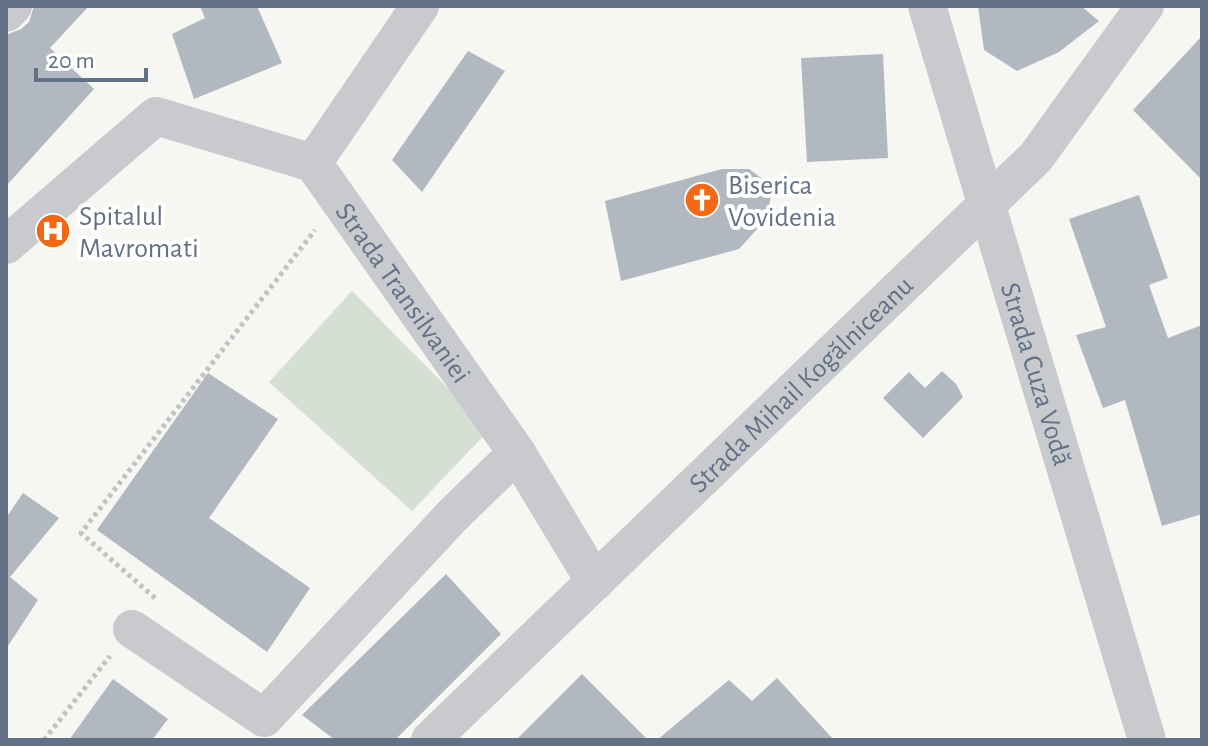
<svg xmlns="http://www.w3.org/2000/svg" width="1208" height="746" viewBox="0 0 1208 746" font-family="'Alegreya Sans',sans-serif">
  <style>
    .green { fill: #d6dfd3 }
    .building { fill: #b2b8bf }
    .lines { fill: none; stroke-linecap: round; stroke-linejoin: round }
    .path { stroke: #c0c2c4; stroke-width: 5; stroke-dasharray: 4 4; stroke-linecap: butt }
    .minor { stroke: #c8cace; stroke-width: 38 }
    .labels { text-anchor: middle; stroke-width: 8; stroke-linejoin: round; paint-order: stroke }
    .poi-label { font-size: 28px; fill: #627186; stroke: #fff; text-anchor: start }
    .street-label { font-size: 28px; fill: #627186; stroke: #fff }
  </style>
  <rect width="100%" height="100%" fill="#f6f6f2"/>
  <path class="green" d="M352,291L489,430L412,511L269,382Z"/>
  <g class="building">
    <path d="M34,6H89L50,48L94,89L6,186V35L21,29L29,22Z"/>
    <path d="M200,6H257L282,63L194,99L172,34L205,18Z"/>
    <path d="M978,6H1081L1099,21L1059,52L1017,71L984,50Z"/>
    <path d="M1202,36V180L1133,110Z"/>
    <path d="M468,51L505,71L422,192L392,160Z"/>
    <path d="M883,54L888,158L807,162L801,58Z"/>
    <path d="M722,169H749L772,186L768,217L739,249L621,281L605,201Z"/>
    <path d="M1139,195L1168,278L1149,285L1168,338L1202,325V514L1162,526L1125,400L1103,408L1076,335L1106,327L1069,219Z"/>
    <path d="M942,371L956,384L963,397L923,438L883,398L909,372L925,388Z"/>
    <path d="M208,373L278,419L209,518L310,588L267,652L97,530Z"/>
    <path d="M23,493L59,518L10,577L38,600L6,649V518Z"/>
    <path d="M446,574L501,634L395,740H335L302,715Z"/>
    <path d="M582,674L648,740H516Z"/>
    <path d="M777,678L834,740H657L729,680L752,701Z"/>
    <path d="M113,679L168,719L152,740H69Z"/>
  </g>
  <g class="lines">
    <g class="path">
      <path d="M155,598L81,533L315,230"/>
      <path d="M44,740L110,656"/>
    </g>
    <g class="minor">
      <path id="s1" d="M927,6L1147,740"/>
      <path d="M6,13L13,6"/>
      <path id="s2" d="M313,163L517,453L595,582"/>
      <path d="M313,163L420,6"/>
      <path d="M6,245L156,116L313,163"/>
      <path d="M132,629L264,718L452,516L517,453"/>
      <path id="s3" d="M430,740L1036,157L1145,6"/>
    </g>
  </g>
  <defs>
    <g id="church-disc" transform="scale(1.8)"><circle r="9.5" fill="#f36715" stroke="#fff"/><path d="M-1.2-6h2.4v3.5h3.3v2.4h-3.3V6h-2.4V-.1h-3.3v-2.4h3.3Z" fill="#fff"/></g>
    <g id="hospital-disc" transform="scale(1.8)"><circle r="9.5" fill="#f36715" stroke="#fff"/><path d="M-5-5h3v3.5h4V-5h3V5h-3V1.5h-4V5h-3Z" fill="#fff"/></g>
  </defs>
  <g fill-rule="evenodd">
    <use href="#church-disc" x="702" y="200"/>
    <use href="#hospital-disc" x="53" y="231"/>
  </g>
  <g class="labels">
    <g class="poi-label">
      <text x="728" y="194">Biserica<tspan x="728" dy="32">Vovidenia</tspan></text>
      <text x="79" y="225">Spitalul<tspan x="79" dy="32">Mavromati</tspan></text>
    </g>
    <g class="street-label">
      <text dy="10" stroke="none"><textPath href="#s2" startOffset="158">Strada Transilvaniei</textPath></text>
      <text dy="10" stroke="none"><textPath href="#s1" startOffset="384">Strada Cuza Vodă</textPath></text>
      <text dy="10" stroke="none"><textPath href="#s3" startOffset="514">Strada Mihail Kogălniceanu</textPath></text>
    </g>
  </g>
  <rect width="1208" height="746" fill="none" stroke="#627186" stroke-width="16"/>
  <path d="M36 68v12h110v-12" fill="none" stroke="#627186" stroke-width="4"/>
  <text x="48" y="68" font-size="24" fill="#627186" stroke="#ffffff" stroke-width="6" paint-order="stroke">20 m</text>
</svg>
